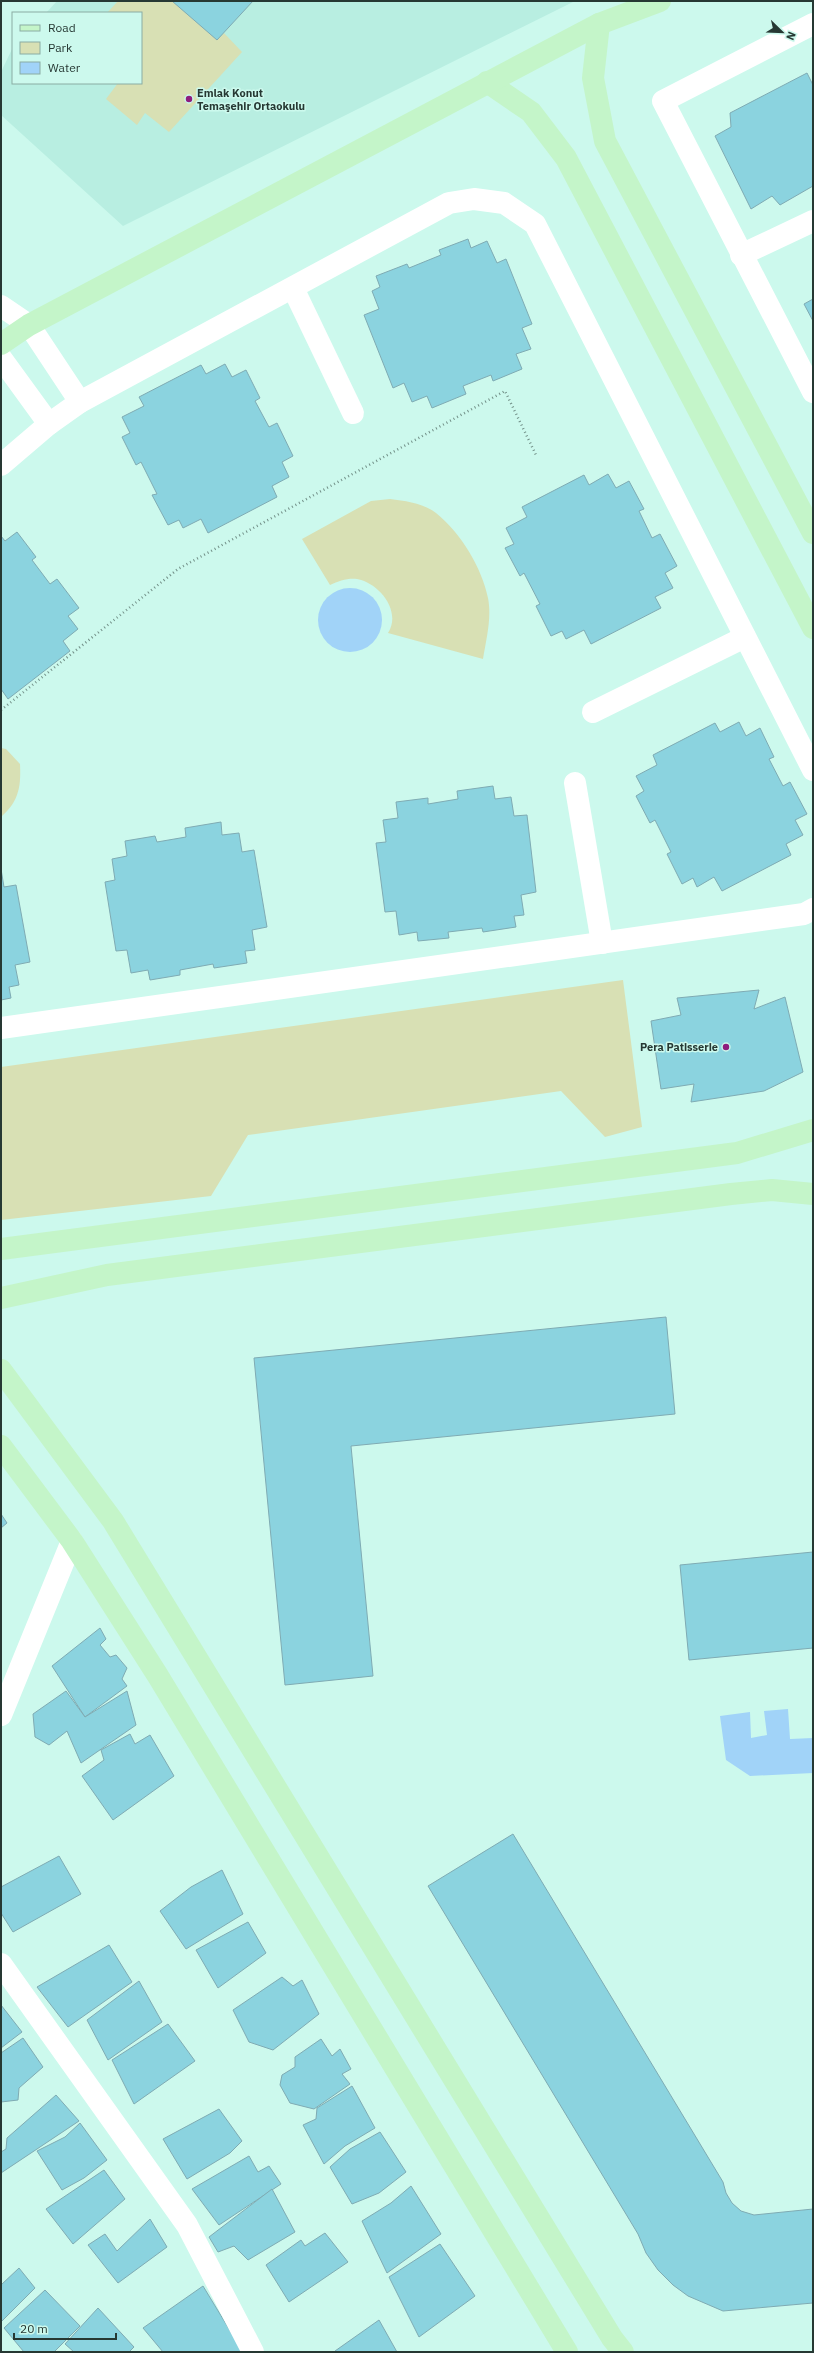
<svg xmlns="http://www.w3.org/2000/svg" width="814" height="2353" viewBox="0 0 814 2353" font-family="'IBM Plex Sans',sans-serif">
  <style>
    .built { fill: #b8eee1 }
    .green { fill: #d8e0b4 }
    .water { fill: #a1d3f8 }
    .building { fill: #8bd3df; stroke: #7fabb3 }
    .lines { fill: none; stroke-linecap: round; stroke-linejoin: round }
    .path { stroke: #739189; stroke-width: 2.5; stroke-dasharray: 1 3; stroke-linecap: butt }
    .minor { stroke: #fff; stroke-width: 22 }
    .major { stroke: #c4f5c9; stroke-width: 22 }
    .poi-dot { fill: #8e1c7e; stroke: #ccf9ed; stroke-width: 1.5 }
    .labels { text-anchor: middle; stroke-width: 3; stroke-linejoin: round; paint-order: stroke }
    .poi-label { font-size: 11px; font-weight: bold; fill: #263833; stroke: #ccf9ed; text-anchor: start }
  </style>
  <rect width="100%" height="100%" fill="#ccf9ed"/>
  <path class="built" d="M57,1H575L123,226L1,115V72L13,47V83H141V13H46Z"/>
  <g class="green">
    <path d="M118,1H172L217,40L224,33L242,52L169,132L145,113L137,125L106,99L118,83H141V13H107Z"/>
    <path d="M390,499C406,501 423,503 436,513C461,533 482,568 488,598C492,618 486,640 483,659L388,633C402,611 379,583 357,579C347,578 339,581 330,585L302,539L371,501Z"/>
    <path d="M1,748L6,749L20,764C21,787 19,801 1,817Z"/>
    <path d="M623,980L642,1127L605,1137L561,1091L248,1135L211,1196L1,1220V1067Z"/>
  </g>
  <g class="water">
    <circle cx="350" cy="620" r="32"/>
    <path d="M788,1709L790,1739L813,1738V1773L750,1776L726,1760L720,1716L750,1712L751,1738L767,1735L764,1711Z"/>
  </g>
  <g class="building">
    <path d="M172,1H253L217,40Z"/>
    <path d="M807,73L813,85V186L780,205L772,196L751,209L715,136L731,127L730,113Z"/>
    <path d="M468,239L471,248L487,241L497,263L506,259L532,324L522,328L531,349L516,354L522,369L493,381L491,375L463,386L466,394L432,408L427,396L412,402L404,383L393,388L364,315L379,309L372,291L380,287L376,276L407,264L409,268L441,255L439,250Z"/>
    <path d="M813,299V321L804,304Z"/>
    <path d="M225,364L232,377L246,370L260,398L255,401L269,427L277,423L293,456L282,462L289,477L272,486L277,497L208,533L201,519L183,528L179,520L168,525L152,495L157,494L141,462L136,465L122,437L130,433L122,417L144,406L139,397L201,365L206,374Z"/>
    <path d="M608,474L616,488L629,481L644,509L639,511L652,538L660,534L677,566L665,573L673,588L655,597L661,608L591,644L584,630L566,639L562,631L551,636L536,606L540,604L524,573L520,576L505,548L514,544L506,528L527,517L522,507L584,475L589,485Z"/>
    <path d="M17,532L36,557L32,560L50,584L57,579L79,608L68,616L78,629L63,641L70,651L8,699L1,689V536L5,541Z"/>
    <path d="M739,722L746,736L760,728L774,757L769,759L783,786L790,782L807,814L795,820L803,835L786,844L791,855L722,891L714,877L697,887L693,878L682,884L667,854L671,852L655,820L650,823L636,796L644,791L636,776L657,765L653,755L715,723L720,732Z"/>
    <path d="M493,786L495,799L511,797L514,816L527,815L536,892L521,895L524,915L514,916L516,927L483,932L482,928L448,932L449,938L418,941L417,932L399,935L396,911L385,912L376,843L386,842L383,820L398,818L396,802L428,798V804L458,799L457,791Z"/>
    <path d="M221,822L222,835L239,833L242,852L254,850L267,927L252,930L255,950L245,951L247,963L214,968L213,964L180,970V975L150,980L148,970L131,973L127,950L116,951L105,882L115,880L112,859L127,856L125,841L155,836L157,842L186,837L185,828Z"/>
    <path d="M1,869L4,887L16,885L30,962L15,965L19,985L9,987L11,998L1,1000Z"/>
    <path d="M759,990L754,1009L785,997L803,1072L764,1091L691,1102L694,1084L661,1089L651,1021L681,1015L677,998Z"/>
    <path d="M666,1317L675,1414L351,1446L373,1676L285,1685L254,1358Z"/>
    <path d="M1,1514L7,1523L1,1528Z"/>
    <path d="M813,1552V1648L689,1660L680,1565Z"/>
    <path d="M100,1628L106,1639L100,1645L110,1657L116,1655L127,1668L122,1679L127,1686L85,1717L52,1666Z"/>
    <path d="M66,1691L85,1717L127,1691L136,1725L81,1763L67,1731L49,1745L35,1737L33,1714Z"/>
    <path d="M130,1734L135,1744L150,1735L174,1776L113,1820L82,1776L104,1760L101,1750Z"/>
    <path d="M513,1834L723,2182L726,2193L732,2203L741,2211L754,2215L813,2209V2303L723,2311L688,2296L673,2285L658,2270L646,2253L638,2234L428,1886Z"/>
    <path d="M59,1856L81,1894L13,1932L1,1913V1887Z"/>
    <path d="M222,1870L243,1914L186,1949L160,1911L191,1887Z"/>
    <path d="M248,1922L266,1953L218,1988L196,1950Z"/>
    <path d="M109,1945L132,1982L68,2027L37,1987Z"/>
    <path d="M282,1977L293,1986L302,1980L319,2014L273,2050L249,2042L233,2010Z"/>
    <path d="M139,1981L162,2022L108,2060L87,2020Z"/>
    <path d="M1,2005L22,2032L1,2048Z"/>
    <path d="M168,2024L195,2061L134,2104L112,2060Z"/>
    <path d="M23,2038L43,2067L19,2088L18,2100L1,2102V2053Z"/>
    <path d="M321,2039L332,2056L340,2049L351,2069L342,2074L350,2084L314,2109L290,2103L280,2085L282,2075L295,2067V2057Z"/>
    <path d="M352,2086L375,2128L345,2146L324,2164L303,2125L316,2119L317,2108Z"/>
    <path d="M56,2095L79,2121L1,2173V2152L6,2149L7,2138Z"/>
    <path d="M219,2109L242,2141L230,2153L187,2179L163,2139Z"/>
    <path d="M80,2123L107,2160L84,2178L62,2190L37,2151L65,2137Z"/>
    <path d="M380,2132L406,2172L379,2193L352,2204L330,2167L350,2149Z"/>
    <path d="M249,2156L258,2172L269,2166L281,2184L219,2225L192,2189Z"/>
    <path d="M104,2170L125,2199L73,2244L46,2209Z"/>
    <path d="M411,2186L441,2234L387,2273L362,2221L391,2203Z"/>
    <path d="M272,2189L295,2232L248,2260L234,2246L218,2252L209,2237Z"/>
    <path d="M150,2219L167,2247L118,2283L88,2245L105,2234L117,2251Z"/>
    <path d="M325,2233L348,2262L289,2302L266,2265L301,2240L305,2246Z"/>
    <path d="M440,2244L475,2296L419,2337L389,2277Z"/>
    <path d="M19,2268L35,2288L1,2322V2285Z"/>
    <path d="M203,2286L243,2352H163L143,2328Z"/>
    <path d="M45,2290L80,2326L54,2352H24L4,2328Z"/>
    <path d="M98,2308L134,2347L129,2352H74L65,2344Z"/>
    <path d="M379,2320L397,2352H336L335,2351Z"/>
  </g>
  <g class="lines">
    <path class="path" d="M1,710L178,569L505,391L537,457"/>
    <g class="minor">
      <path d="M813,24L663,101L813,392"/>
      <path d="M741,255L813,221"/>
      <path d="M293,288L353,413"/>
      <path d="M1,306L29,325L80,402"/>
      <path d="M1,358L49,424"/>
      <path d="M1,465L49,424L80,402L449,203L474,199L504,203L535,224L813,770"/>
      <path d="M593,712L745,637"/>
      <path d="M575,783L602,943"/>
      <path d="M1,1028L804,914L813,909"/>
      <path d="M1,1715L72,1541"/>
      <path d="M1,1964L187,2225L253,2352"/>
    </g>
    <g class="major">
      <path d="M599,24L593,78L605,141L813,533"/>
      <path d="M487,82L531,112L566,158L813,628"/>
      <path d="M1,344L29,325L599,24L660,1"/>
      <path d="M1,1249L737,1153L813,1130"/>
      <path d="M1,1298L107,1275L731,1194L772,1190L813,1194"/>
      <path d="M1,1370L113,1521L612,2338L623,2352"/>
      <path d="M1,1446L72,1541L158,1676L567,2352"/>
    </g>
  </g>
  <g class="poi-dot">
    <circle cx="189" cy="99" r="4"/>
    <circle cx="726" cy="1047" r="4"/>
  </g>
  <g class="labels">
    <g class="poi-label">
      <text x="197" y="97">Emlak Konut<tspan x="197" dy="13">Temaşehir Ortaokulu</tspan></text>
      <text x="718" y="1051" text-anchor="end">Pera Patisserie</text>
    </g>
  </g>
  <rect width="814" height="2353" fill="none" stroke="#263833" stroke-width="4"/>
  <rect x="12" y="12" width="130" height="72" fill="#ccf9ed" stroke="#8aaca3"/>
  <rect x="20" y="25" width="20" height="6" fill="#c4f5c9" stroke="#8aaca3"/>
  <text x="48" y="32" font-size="12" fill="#263833">Road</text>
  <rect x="20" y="42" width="20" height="12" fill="#d8e0b4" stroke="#8aaca3"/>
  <text x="48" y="52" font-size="12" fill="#263833">Park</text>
  <rect x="20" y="62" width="20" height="12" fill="#a1d3f8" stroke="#8aaca3"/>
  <text x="48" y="72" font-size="12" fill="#263833">Water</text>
  <g transform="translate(782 32) rotate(113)" stroke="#ccf9ed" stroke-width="3" paint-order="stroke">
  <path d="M0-3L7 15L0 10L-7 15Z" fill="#263833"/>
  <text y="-6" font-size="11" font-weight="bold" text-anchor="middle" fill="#263833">N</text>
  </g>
  <path d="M14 2333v6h102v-6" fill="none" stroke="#263833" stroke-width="2"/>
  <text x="20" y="2333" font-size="12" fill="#263833" stroke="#ccf9ed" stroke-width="3" paint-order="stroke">20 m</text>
</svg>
